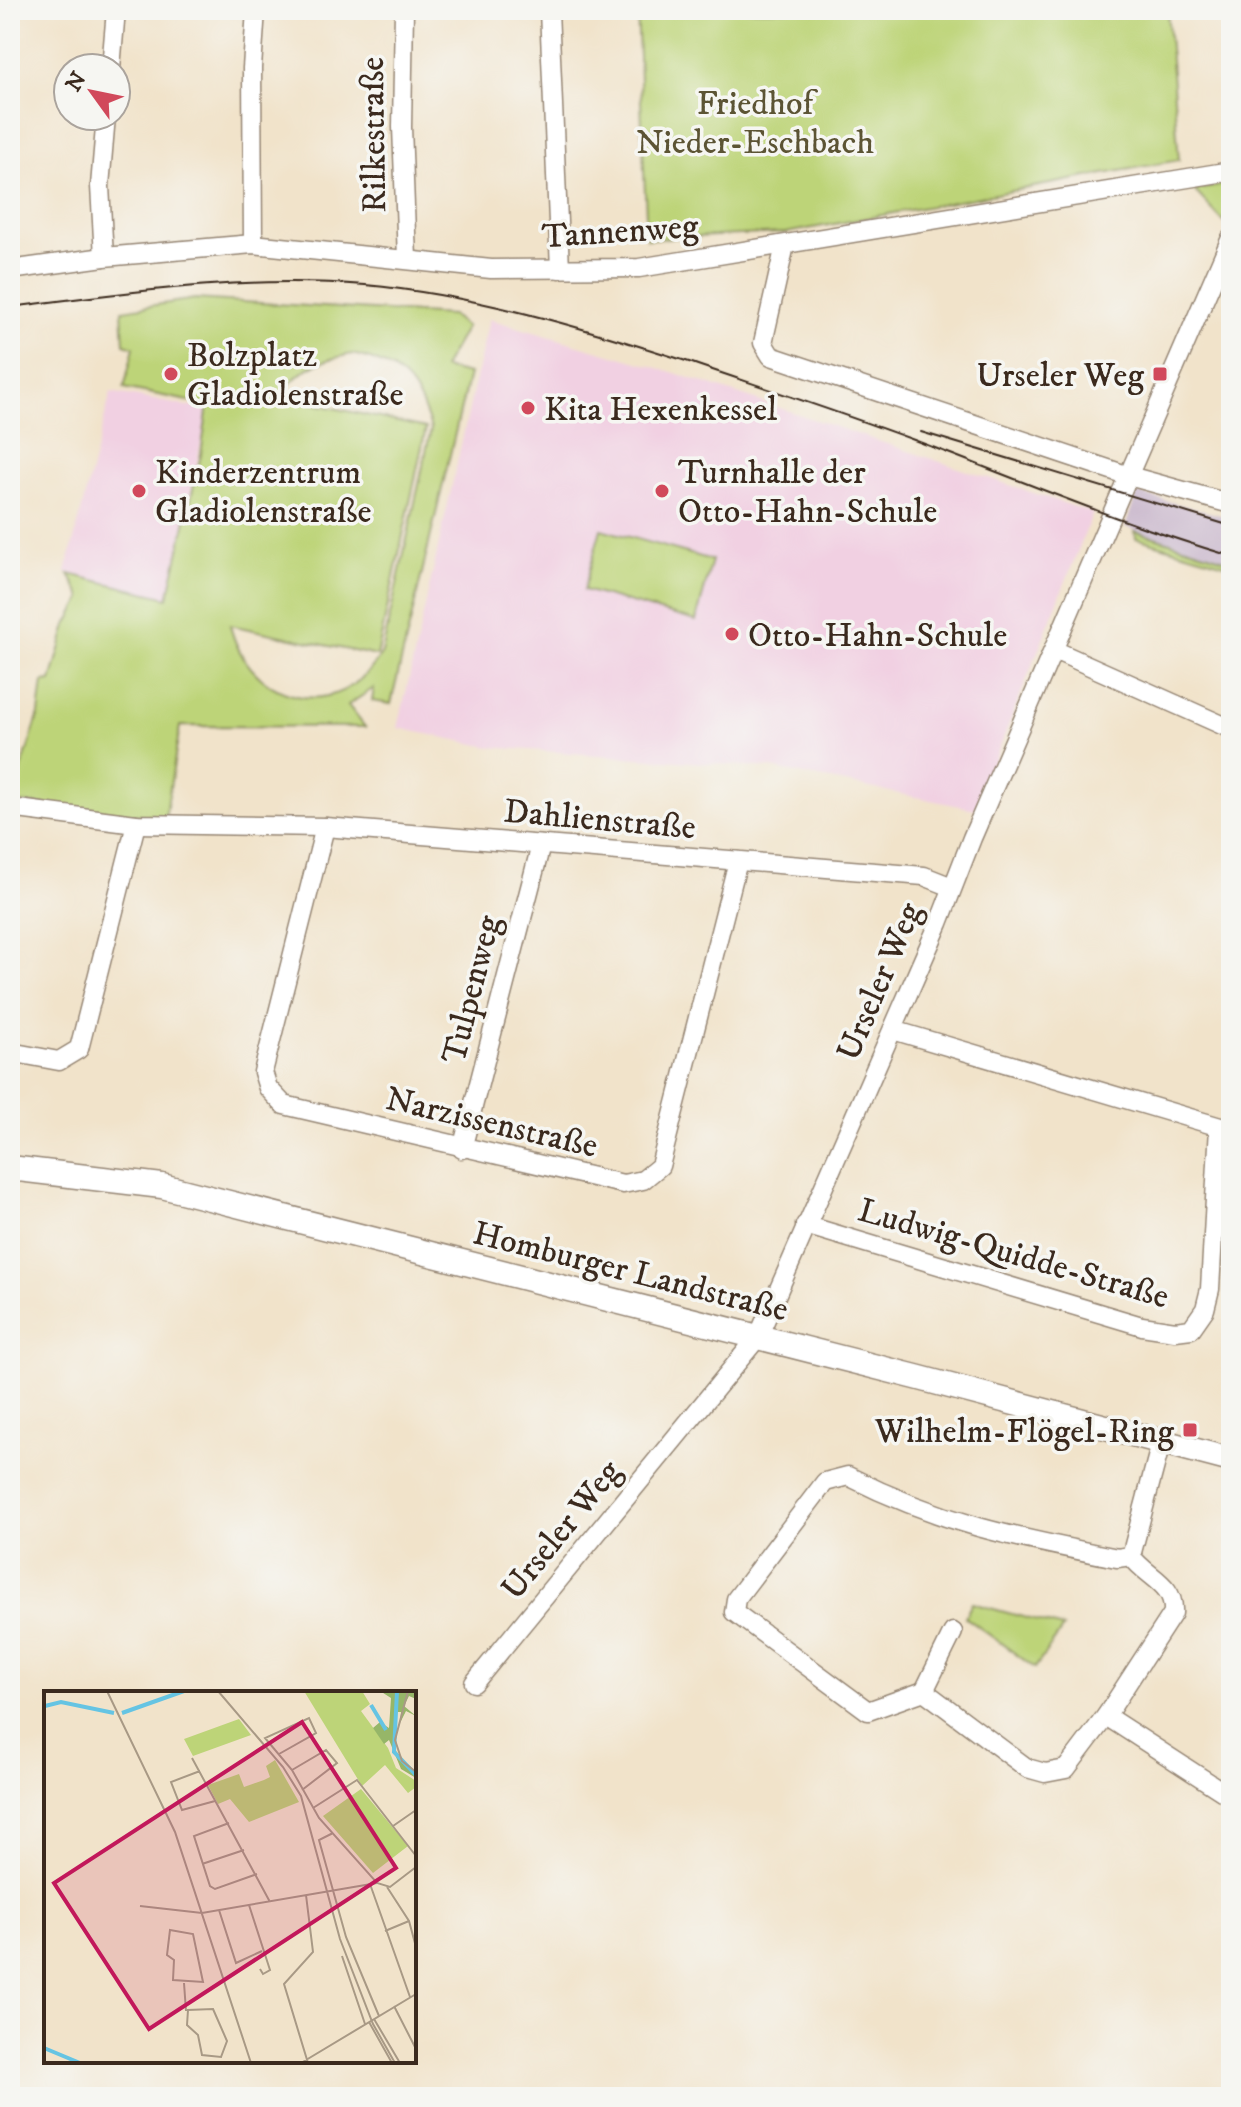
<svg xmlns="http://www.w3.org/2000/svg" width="1241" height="2107" font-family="'IM FELL DW Pica',serif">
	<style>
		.built { fill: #f1d0e2 }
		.industrial { fill: #cebed0 }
		.green { fill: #bdd478; stroke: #7c7f4b; stroke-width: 2; fill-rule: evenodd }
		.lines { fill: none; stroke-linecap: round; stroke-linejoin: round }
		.minor-casing { stroke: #968674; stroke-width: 21 }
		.tertiary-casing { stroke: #968674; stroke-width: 27 }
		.minor { stroke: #fff; stroke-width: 18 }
		.tertiary { stroke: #fff; stroke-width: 24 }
		.tram { stroke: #3b2a1e; stroke-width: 2 }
		.poi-dot { fill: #d1495b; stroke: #f6f6f2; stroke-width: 3 }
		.labels { text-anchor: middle; stroke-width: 7; stroke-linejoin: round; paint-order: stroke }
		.park-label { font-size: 34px; fill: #5c5434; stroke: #f6f6f2 }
		.street-label { font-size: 34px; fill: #3b2a1e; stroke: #f6f6f2 }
		.poi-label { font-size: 34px; fill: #3b2a1e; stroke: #f6f6f2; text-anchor: start }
		.inset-river { fill: none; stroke: #65c4e3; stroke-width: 4 }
		.inset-road { fill: none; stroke: #a89985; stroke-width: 2 }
		.view { fill: #c2185b; fill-opacity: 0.15; stroke: #c2185b; stroke-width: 4 }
		.inset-edge { fill: none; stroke: #3b2a1e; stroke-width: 4 }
	</style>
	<rect width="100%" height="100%" fill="#f6f6f2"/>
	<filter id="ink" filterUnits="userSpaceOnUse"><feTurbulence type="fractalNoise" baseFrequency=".0125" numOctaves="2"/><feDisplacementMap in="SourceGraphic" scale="16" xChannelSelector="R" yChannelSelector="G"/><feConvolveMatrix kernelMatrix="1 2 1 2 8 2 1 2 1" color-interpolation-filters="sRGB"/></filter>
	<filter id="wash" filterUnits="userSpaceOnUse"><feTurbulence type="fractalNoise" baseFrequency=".006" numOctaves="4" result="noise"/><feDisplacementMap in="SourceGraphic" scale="32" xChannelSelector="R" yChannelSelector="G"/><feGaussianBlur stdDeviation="1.8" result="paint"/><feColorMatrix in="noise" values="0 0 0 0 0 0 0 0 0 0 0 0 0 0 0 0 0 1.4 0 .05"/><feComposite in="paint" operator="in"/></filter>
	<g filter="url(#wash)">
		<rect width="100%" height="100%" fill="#f1e3ca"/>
		<g class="built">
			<path d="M 489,319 L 675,373 L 1093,513 L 975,809 L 771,768 L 490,747 L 398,728 Z"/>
			<path d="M 111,392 L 208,410 L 168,599 L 66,572 Z"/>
		</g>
		<path class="industrial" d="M 1137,493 L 1231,518 L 1231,561 L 1125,527 Z"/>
		<g class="green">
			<path d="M 637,10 L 1167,10 L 1179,160 L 786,233 L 647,239 Z"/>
			<path d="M 1231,184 L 1231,204 L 1224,222 L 1194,190 Z"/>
			<path d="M 195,299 L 451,315 L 466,327 L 443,368 L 469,374 L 391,704 L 372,701 L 374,688 L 348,705 L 365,727 L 180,726 L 165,818 L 11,802 L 39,714 L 43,682 L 51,681 L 67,625 L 82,598 L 69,574 L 168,598 L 201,454 L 208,405 L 124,388 L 134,347 L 124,344 L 122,310 ZM 352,354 C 400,365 417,382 431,429 L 382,653 C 339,726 249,704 230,625 L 377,656 L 426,428 L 279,396 C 302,367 317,361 352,354 Z"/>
			<path d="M 601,529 L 712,560 L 696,621 L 584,590 Z"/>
			<path d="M 1135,531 L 1231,561 L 1231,566 L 1136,538 Z"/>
			<path d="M 972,1603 L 1063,1628 L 1035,1668 L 965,1617 Z"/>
		</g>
	</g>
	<g filter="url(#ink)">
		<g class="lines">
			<g class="minor-casing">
				<g id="minor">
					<path d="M 404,10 L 402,127 L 407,259"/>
					<path d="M 549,10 L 560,269"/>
					<path d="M 111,68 L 116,10"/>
					<path d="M 253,244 L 252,68 L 256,10"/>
					<path d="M 785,245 L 763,343 L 771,356 L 1129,476 L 1231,504"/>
					<path d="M 104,257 L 100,186 L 106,116"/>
					<path d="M 10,270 L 104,257 L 253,244 L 491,269 L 639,268 L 1231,171"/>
					<path d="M 1054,650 L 1231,729"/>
					<path d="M 10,808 L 136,824 L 325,827 L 924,876 L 952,887"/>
					<path d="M 325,827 L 263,1072 L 268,1088 L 284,1105 L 623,1184 L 643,1180 L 660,1166 L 738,861"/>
					<path d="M 893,1030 L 1227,1129"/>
					<path d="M 10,1052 L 59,1061 L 79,1049 L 136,824"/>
					<path d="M 462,1149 L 541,845"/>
					<path d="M 805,1225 L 1142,1326 L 1175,1331 L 1191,1329 L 1205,1309 L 1210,1289 L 1219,1127"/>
					<path d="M 848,1476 C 940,1523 1016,1538 1117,1558 L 1131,1556 C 1147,1578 1175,1583 1173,1613 L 1106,1716 L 1066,1769 L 1045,1773 L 1027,1768 L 924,1691 L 868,1711 L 734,1612 L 736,1599 L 825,1482 Z"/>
					<path d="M 1131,1556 L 1161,1443"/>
					<path d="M 474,1683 L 758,1337 L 939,923 L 972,838 L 1231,238"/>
					<path d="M 924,1691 L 953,1632"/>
					<path d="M 1106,1716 L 1231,1797"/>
				</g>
			</g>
			<g class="tertiary-casing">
				<path id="tertiary" d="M 10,1168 L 162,1186 L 916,1377 L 1231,1460"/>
			</g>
			<use href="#minor" class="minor"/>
			<use href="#tertiary" class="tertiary"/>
			<g class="tram">
				<path d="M 10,307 C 128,292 246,275 365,285 C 475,295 581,327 686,361 C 762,387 839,412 914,440 C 1020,480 1123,524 1231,556"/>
				<path d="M 921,432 L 1231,526"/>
			</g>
		</g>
	</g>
	<g class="poi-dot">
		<circle cx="171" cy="374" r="8"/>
		<rect x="1152" y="366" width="16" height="16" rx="4"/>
		<circle cx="528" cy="408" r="8"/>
		<circle cx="139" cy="491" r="8"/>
		<circle cx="662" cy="491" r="8"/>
		<circle cx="732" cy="634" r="8"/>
		<rect x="1182" y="1422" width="16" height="16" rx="4"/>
	</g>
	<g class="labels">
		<g class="park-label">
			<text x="755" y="114">Friedhof<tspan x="755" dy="39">Nieder-Eschbach</tspan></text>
		</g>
		<g class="street-label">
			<text transform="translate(372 135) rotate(-91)" y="12">Rilkestraße</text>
			<text transform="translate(620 230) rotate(-4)" y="12">Tannenweg</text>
			<text transform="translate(600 818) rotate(5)" y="12">Dahlienstraße</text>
			<text transform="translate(878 981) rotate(-67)" y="12">Urseler Weg</text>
			<text transform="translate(470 989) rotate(-76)" y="12">Tulpenweg</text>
			<text transform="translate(492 1121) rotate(13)" y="12">Narzissenstraße</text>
			<text transform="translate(1014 1252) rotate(16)" y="12">Ludwig-Quidde-Straße</text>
			<text transform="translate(631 1270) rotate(14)" y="12">Homburger Landstraße</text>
			<text transform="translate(560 1529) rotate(-51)" y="12">Urseler Weg</text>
		</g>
		<g class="poi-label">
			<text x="187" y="366">Bolzplatz<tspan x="187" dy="39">Gladiolenstraße</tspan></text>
			<text x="1144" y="386" text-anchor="end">Urseler Weg</text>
			<text x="544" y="420">Kita Hexenkessel</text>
			<text x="155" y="483">Kinderzentrum<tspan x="155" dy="39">Gladiolenstraße</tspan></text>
			<text x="678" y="483">Turnhalle der<tspan x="678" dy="39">Otto-Hahn-Schule</tspan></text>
			<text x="748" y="646">Otto-Hahn-Schule</text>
			<text x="1174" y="1442" text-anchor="end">Wilhelm-Flögel-Ring</text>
		</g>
	</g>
	<g transform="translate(44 1691)">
		<rect width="372" height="372" fill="#f1e3ca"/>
		<path d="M 260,0 L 318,0 L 326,13 L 317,20 L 344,57 L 352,77 L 372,90 L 372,96 L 364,102 L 341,74 L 318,95 ZM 195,28 L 207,44 L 149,65 L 140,48 ZM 231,69 L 255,111 L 205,131 L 186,108 L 174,113 L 164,94 L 195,83 L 200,96 L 220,89 L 226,86 L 222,75 ZM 317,98 L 364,155 L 329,182 L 279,125 Z" fill="#bdd478"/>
		<path d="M 336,0 L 372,0 L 372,8 L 365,5 L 360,15 L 372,25 L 362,20 L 356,32 L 357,21 L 353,21 L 349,46 L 352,60 L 372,87 L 357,78 L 345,49 L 340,53 L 329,37 L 336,31 L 345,37 L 347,7 Z" fill="#96b668"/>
		<path class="inset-river" d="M 353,0 L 350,61 L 372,84M 327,14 L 342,39M 1,15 L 17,11 L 70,22M 78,22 L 140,0M 0,357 L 36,372"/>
		<path class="inset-road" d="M 63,0 L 131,141 L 207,372M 174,0 L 239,76 L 257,105 L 296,248 L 329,333 L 351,372M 364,0 L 351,49 L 358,70 L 372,81M 235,63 L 272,42 L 265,27 L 221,47 L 248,79 L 275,127 L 333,192 L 346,196 L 372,176M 148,67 L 226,211M 248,79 L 282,59 L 293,72 L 258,99M 156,80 L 127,91 L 138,119 L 171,110M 269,117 L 313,89 L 372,165M 185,132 L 150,145 L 166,195 L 171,198 L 213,183M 349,135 L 372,119M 289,142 L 275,149 L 302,246 L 335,325M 158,173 L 200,159M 326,193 L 366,306M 343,196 L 365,230 L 372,256M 262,204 L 269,261 L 240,293 L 264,372M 205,214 L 226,279 L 219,283 L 216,278M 96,215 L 158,222 L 333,192M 175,219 L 192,272 L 218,260M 126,239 L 149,243 L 159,291 L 129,289 L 130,269 L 123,264 ZM 341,240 L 365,230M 298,265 L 321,333M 140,292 L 142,320M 350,315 L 372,358M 169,318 L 183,350 L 177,366 L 158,364 L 154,344 L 143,334 L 144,319 ZM 330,328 L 356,372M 325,331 L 348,372M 257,372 L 372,303"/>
		<path class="view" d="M 258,31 L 352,177 L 105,338 L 10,192 Z"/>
		<rect width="372" height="372" class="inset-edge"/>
	</g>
	<rect width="1241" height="2107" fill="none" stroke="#f6f6f2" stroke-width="40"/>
	<g transform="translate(92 92) rotate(303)"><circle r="38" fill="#f6f6f2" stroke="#aba49d" stroke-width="2"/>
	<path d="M0-6L14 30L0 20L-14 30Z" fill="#d1495b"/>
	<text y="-12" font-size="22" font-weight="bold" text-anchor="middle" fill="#3b2a1e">N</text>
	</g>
</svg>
